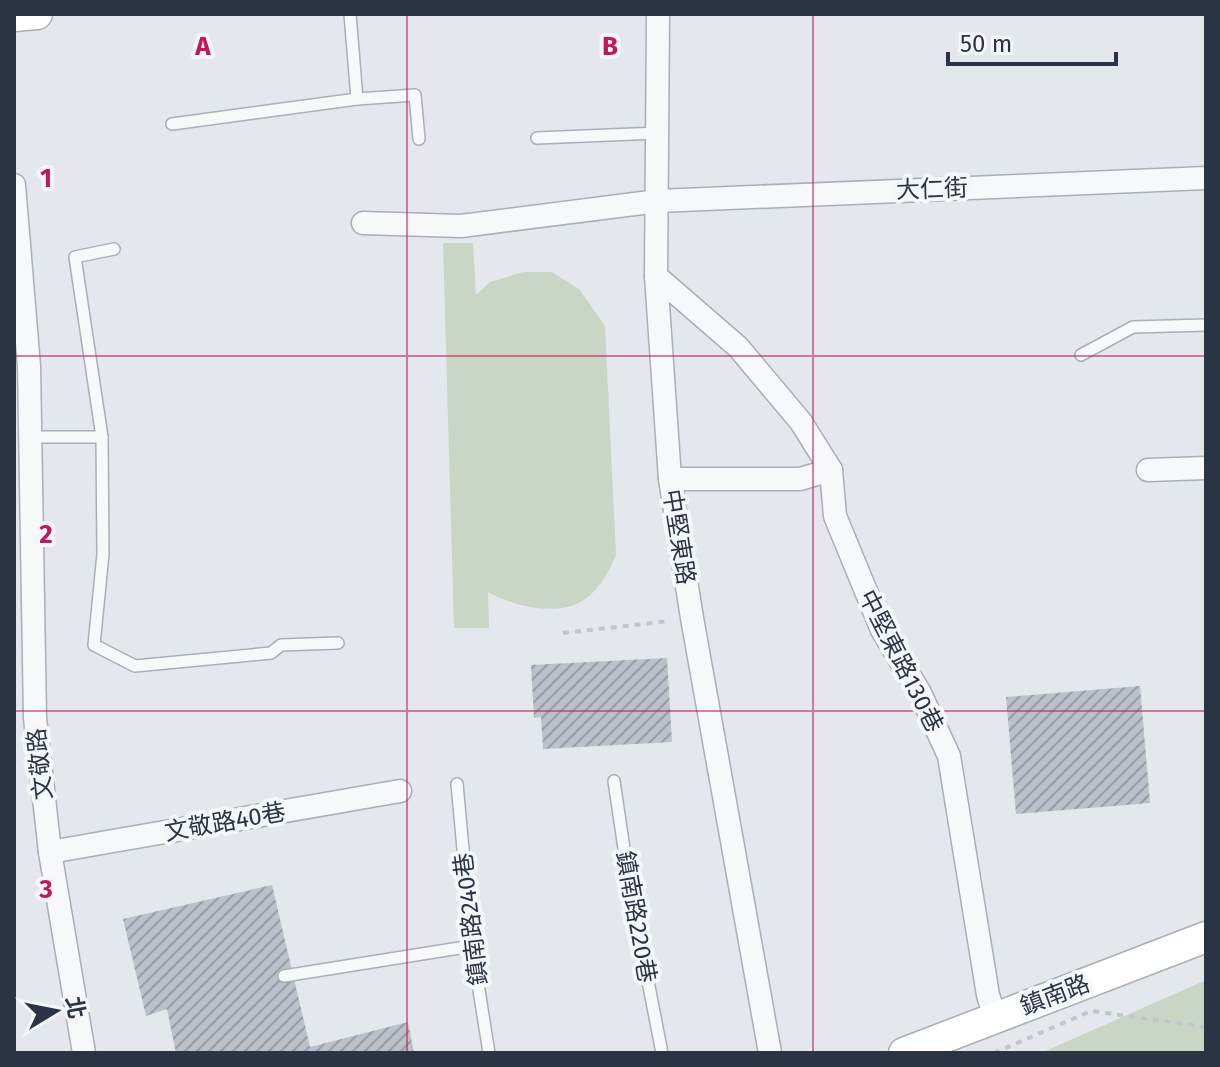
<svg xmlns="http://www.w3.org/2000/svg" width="1220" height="1067" font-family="'Fira Sans','Noto Sans TC',sans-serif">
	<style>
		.green { fill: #c9d6c5 }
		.building { fill: url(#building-hatch) }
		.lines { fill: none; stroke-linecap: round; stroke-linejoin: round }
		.lane-casing { stroke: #a9aeb7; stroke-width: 14 }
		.street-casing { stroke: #a9aeb7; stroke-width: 25 }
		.secondary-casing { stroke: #a9aeb7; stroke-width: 33 }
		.path { stroke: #c2c5cb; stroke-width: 4; stroke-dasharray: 6 6; stroke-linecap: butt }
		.lane { stroke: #f7f8fa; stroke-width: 11 }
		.street { stroke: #f7f8fa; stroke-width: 22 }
		.secondary { stroke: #fff; stroke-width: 30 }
		.grid { fill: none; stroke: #c2185b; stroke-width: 2; stroke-opacity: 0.55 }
		.labels { text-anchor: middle; stroke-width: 8; stroke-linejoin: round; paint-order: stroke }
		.street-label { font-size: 24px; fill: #2b3445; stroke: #f4f6f9 }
		.grid-label { font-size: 26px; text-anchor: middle; font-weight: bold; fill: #c2185b; stroke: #f4f6f9; stroke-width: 8; stroke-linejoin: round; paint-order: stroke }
	</style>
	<defs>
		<pattern id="building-hatch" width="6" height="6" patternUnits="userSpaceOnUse" patternTransform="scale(2)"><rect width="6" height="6" fill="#bbc0ca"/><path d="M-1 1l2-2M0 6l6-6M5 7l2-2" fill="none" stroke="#989da6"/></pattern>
	</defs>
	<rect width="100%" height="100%" fill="#e4e7ec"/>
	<g class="green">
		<path d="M 443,243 L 473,243 L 476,295 L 490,282 L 523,272 L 552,272 L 579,289 L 605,326 L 616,555 C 609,571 602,585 589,596 C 563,619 514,607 488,592 L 489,628 L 454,628 Z"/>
		<path d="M 1206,980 L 1206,1053 L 1041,1053 Z"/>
	</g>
	<g class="building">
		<path d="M 667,658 L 672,742 L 543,749 L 541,717 L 534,718 L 531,665 Z"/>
		<path d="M 1140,686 L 1150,803 L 1016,814 L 1006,697 Z"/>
		<path d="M 272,885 L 310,1047 L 408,1022 L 414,1053 L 176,1053 L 167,1009 L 146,1016 L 123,919 Z"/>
	</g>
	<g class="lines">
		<g class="lane-casing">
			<g id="lane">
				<path d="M 350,14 L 357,99"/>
				<path d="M 172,124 L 357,99 L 415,95 L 419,139"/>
				<path d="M 537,138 L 658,133"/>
				<path d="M 114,249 L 75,257 L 102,437 L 103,554 L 94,645 L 135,666 L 271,653 L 281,645 L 338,643"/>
				<path d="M 1081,355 L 1133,327 L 1206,325"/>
				<path d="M 30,437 L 102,437"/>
				<path d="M 614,781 L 630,889 L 662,1053"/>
				<path d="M 457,784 L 472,946 L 489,1053"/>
				<path d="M 284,976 L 472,946"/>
			</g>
		</g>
		<g class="street-casing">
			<g id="street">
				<path d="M 658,14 L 656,276 L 670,479 L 692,618 L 770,1053"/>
				<path d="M 14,185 L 29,366 L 35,718 L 50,852 L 84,1053"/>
				<path d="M 363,223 L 461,226 L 658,201 L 1206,178"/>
				<path d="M 656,276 L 738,347 L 801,422 L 831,470 L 835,516 L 882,630 L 920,693 L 949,756 L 988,995 L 995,1018"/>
				<path d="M 1148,470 L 1206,468"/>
				<path d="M 670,479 L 800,479 L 831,470"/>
				<path d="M 50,852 L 400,791"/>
			</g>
		</g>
		<g class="secondary-casing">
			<g id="secondary">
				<path d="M 14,16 L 37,14"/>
				<path d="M 904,1053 L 1206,937"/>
			</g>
		</g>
		<g class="path">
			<path d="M 563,633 L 670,621"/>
			<path d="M 994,1053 L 1091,1011 L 1206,1027"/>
		</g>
		<use href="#lane" class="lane"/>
		<use href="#street" class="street"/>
		<use href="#secondary" class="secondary"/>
	</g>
	<path class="grid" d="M 407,14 L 407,1053M 813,14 L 813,1053M 14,356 L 1206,356M 14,711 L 1206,711"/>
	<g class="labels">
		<g class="street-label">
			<text transform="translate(932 189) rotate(-2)" y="8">大仁街</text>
			<text transform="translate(679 537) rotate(81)" y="8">中堅東路</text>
			<text transform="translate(901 661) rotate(63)" y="8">中堅東路130巷</text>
			<text transform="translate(40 764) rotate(-96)" y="8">文敬路</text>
			<text transform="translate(225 822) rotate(-10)" y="8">文敬路40巷</text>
			<text transform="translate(636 917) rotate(80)" y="8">鎮南路220巷</text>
			<text transform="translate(471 919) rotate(-97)" y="8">鎮南路240巷</text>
			<text transform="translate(1055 995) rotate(-21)" y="8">鎮南路</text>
		</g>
	</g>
	<g class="grid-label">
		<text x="203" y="55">A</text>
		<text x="610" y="55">B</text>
		<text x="46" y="187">1</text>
		<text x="46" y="543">2</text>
		<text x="46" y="898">3</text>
	</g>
	<rect width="1220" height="1067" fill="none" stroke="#2b3445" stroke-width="32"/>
	<g transform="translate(56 1011) rotate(80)" stroke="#f4f6f9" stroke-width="6" paint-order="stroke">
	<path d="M0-6L14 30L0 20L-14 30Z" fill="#2b3445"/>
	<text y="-12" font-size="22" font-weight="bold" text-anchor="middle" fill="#2b3445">北</text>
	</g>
	<path d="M948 52v12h168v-12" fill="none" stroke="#2b3445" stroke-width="4"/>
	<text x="960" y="52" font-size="24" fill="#2b3445" stroke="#f4f6f9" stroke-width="6" paint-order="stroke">50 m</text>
</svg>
